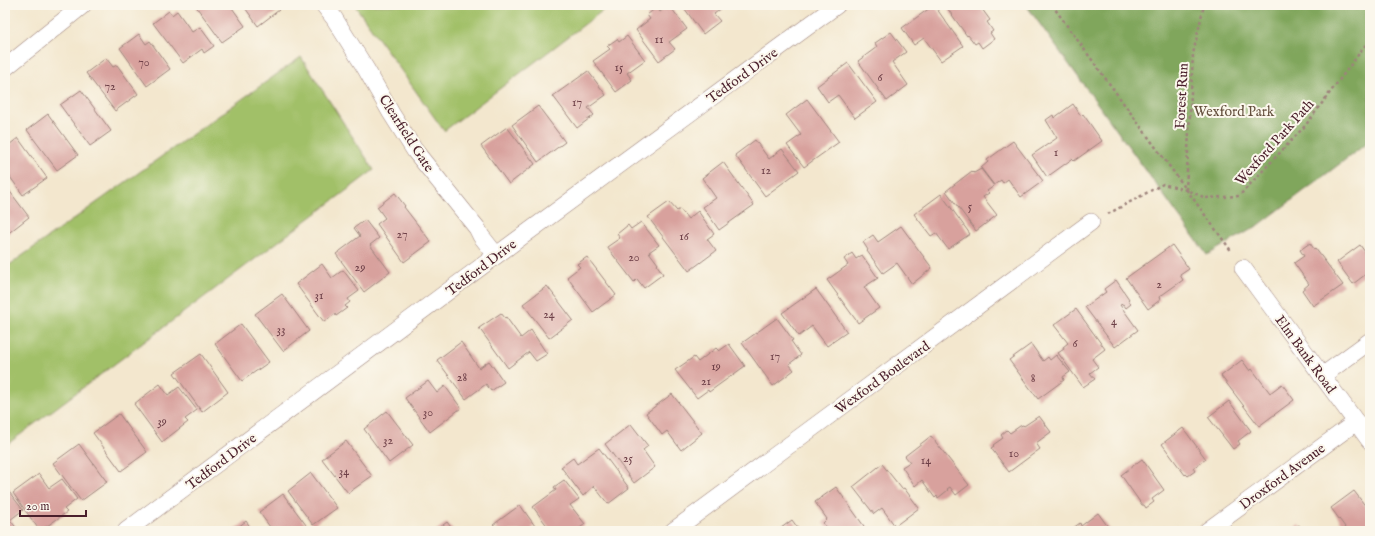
<svg xmlns="http://www.w3.org/2000/svg" width="1375" height="536" font-family="'IM FELL English',serif">
	<style>
		.green { fill: #a1c068; stroke: #76704a }
		.forest { fill: #80a65c; stroke: #656244 }
		.building { fill: #d8a19d }
		.lines { fill: none; stroke-linecap: round; stroke-linejoin: round }
		.minor-casing { stroke: #9e837c; stroke-width: 18 }
		.path { stroke: #9e837c; stroke-width: 2.5; stroke-dasharray: 3 3; stroke-linecap: butt }
		.minor { stroke: #fff; stroke-width: 17 }
		.labels { text-anchor: middle; stroke-width: 4; stroke-linejoin: round; paint-order: stroke }
		.number-label { font-size: 12px; fill: #6e4048 }
		.street-label { font-size: 14px; fill: #4a1f2b; stroke: #fbf7ec }
		.park-label { font-size: 14px; fill: #644f3d; stroke: #fbf7ec }
	</style>
	<rect width="100%" height="100%" fill="#fbf7ec"/>
	<filter id="ink" filterUnits="userSpaceOnUse"><feTurbulence type="fractalNoise" baseFrequency=".025" numOctaves="2"/><feDisplacementMap in="SourceGraphic" scale="8" xChannelSelector="R" yChannelSelector="G"/><feConvolveMatrix kernelMatrix="1 2 1 2 8 2 1 2 1" color-interpolation-filters="sRGB"/></filter>
	<filter id="wash" filterUnits="userSpaceOnUse"><feTurbulence type="fractalNoise" baseFrequency=".012" numOctaves="4" result="noise"/><feDisplacementMap in="SourceGraphic" scale="16" xChannelSelector="R" yChannelSelector="G"/><feGaussianBlur stdDeviation="0.9" result="paint"/><feColorMatrix in="noise" values="0 0 0 0 0 0 0 0 0 0 0 0 0 0 0 0 0 1.4 0 .05"/><feComposite in="paint" operator="in"/></filter>
	<g filter="url(#wash)">
		<rect width="100%" height="100%" fill="#f3e7ce"/>
		<g class="green">
			<path d="M 359,5 L 610,5 L 444,131 L 356,7 Z"/>
			<path d="M 301,57 L 374,170 L 5,446 L 5,268 Z"/>
		</g>
		<path class="forest" d="M 1026,5 L 1370,5 L 1370,141 L 1259,225 L 1207,255 Z"/>
		<g id="blocks">
			<g class="building">
				<path d="M 195,5 L 230,5 L 245,26 L 222,42 Z"/>
				<path d="M 243,5 L 275,5 L 279,10 L 258,26 Z"/>
				<path d="M 669,5 L 687,29 L 669,42 L 675,49 L 659,61 L 636,30 L 650,19 L 647,15 L 657,7 L 660,12 Z"/>
				<path d="M 682,5 L 726,5 L 714,14 L 720,21 L 703,34 Z"/>
				<path d="M 934,5 L 963,46 L 941,61 L 924,38 L 914,45 L 902,28 Z"/>
				<path d="M 945,5 L 979,5 L 990,20 L 987,22 L 993,31 L 990,33 L 994,39 L 982,48 L 978,42 L 975,44 L 968,35 L 967,36 Z"/>
				<path d="M 169,11 L 172,15 L 177,11 L 192,32 L 200,27 L 214,46 L 204,53 L 202,49 L 183,63 L 153,23 Z"/>
				<path d="M 891,32 L 906,52 L 892,62 L 908,85 L 887,101 L 858,61 L 877,47 L 875,43 Z"/>
				<path d="M 139,34 L 146,44 L 150,41 L 170,69 L 147,86 L 120,48 Z"/>
				<path d="M 627,36 L 645,60 L 627,73 L 632,80 L 616,92 L 593,61 L 610,49 L 607,46 L 617,39 L 619,42 Z"/>
				<path d="M 106,58 L 113,67 L 117,65 L 138,94 L 115,111 L 86,73 Z"/>
				<path d="M 848,63 L 877,102 L 855,118 L 838,95 L 828,102 L 817,86 Z"/>
				<path d="M 588,71 L 606,95 L 588,108 L 594,115 L 577,128 L 553,96 Z"/>
				<path d="M 81,90 L 111,131 L 90,146 L 60,105 Z"/>
				<path d="M 807,99 L 839,142 L 804,167 L 787,145 L 801,135 L 786,115 Z"/>
				<path d="M 1073,104 L 1081,116 L 1083,114 L 1102,141 L 1074,161 L 1072,159 L 1047,177 L 1032,155 L 1057,138 L 1046,120 L 1053,115 L 1054,118 Z"/>
				<path d="M 538,106 L 565,142 L 538,162 L 512,125 Z"/>
				<path d="M 48,114 L 78,155 L 57,170 L 27,130 Z"/>
				<path d="M 507,127 L 535,164 L 509,184 L 481,146 Z"/>
				<path d="M 18,138 L 47,178 L 23,195 L 5,170 L 5,148 Z"/>
				<path d="M 755,140 L 769,159 L 782,149 L 799,171 L 765,196 L 735,155 Z"/>
				<path d="M 1013,141 L 1043,181 L 1021,197 L 1008,179 L 1003,183 L 1001,180 L 994,185 L 981,168 L 988,162 L 987,160 Z"/>
				<path d="M 723,162 L 754,205 L 719,230 L 703,207 L 716,198 L 702,178 Z"/>
				<path d="M 981,169 L 994,186 L 987,191 L 989,193 L 983,197 L 997,215 L 976,231 L 946,191 L 972,171 L 974,173 Z"/>
				<path d="M 5,185 L 29,217 L 6,235 L 5,234 Z"/>
				<path d="M 395,193 L 405,206 L 404,207 L 431,242 L 404,262 L 377,224 L 385,218 L 377,207 Z"/>
				<path d="M 941,194 L 970,234 L 948,249 L 936,233 L 931,236 L 914,214 Z"/>
				<path d="M 669,202 L 677,211 L 680,209 L 688,219 L 698,211 L 714,234 L 707,239 L 716,251 L 689,271 L 648,217 Z"/>
				<path d="M 365,220 L 379,238 L 370,245 L 390,272 L 364,292 L 336,254 L 360,236 L 354,228 Z"/>
				<path d="M 641,222 L 659,245 L 649,252 L 658,264 L 657,265 L 663,274 L 644,288 L 637,279 L 634,282 L 607,247 L 620,238 L 617,234 L 628,225 L 631,229 Z"/>
				<path d="M 901,226 L 932,268 L 912,284 L 897,263 L 883,273 L 867,251 L 868,250 L 863,242 L 873,235 L 878,242 Z"/>
				<path d="M 1310,243 L 1314,249 L 1315,248 L 1343,285 L 1313,306 L 1302,290 L 1309,284 L 1294,263 L 1304,256 L 1300,250 Z"/>
				<path d="M 1172,245 L 1189,269 L 1180,275 L 1183,280 L 1159,297 L 1160,300 L 1148,309 L 1126,278 Z"/>
				<path d="M 1360,245 L 1370,259 L 1370,271 L 1353,284 L 1337,262 Z"/>
				<path d="M 852,253 L 856,259 L 862,255 L 878,278 L 864,287 L 879,308 L 858,323 L 827,280 L 848,265 L 844,259 Z"/>
				<path d="M 587,257 L 616,295 L 593,312 L 567,277 L 580,267 L 577,264 Z"/>
				<path d="M 322,264 L 332,278 L 343,270 L 359,291 L 348,299 L 350,302 L 345,306 L 347,308 L 336,316 L 335,314 L 324,322 L 296,284 Z"/>
				<path d="M 1116,280 L 1129,299 L 1128,300 L 1131,304 L 1126,308 L 1123,304 L 1120,305 L 1138,330 L 1115,347 L 1085,307 L 1106,292 L 1104,289 Z"/>
				<path d="M 547,286 L 573,320 L 549,338 L 523,304 Z"/>
				<path d="M 816,289 L 847,332 L 827,346 L 812,326 L 799,336 L 782,313 Z"/>
				<path d="M 282,294 L 309,331 L 283,351 L 255,314 Z"/>
				<path d="M 1076,309 L 1105,349 L 1092,359 L 1098,367 L 1090,373 L 1095,379 L 1083,387 L 1058,353 L 1064,349 L 1063,347 L 1068,343 L 1054,325 Z"/>
				<path d="M 501,313 L 505,318 L 506,317 L 521,338 L 531,330 L 547,354 L 536,361 L 529,352 L 508,368 L 479,328 Z"/>
				<path d="M 777,318 L 793,340 L 791,341 L 801,355 L 789,364 L 794,370 L 773,386 L 742,343 Z"/>
				<path d="M 241,324 L 269,362 L 242,381 L 215,344 Z"/>
				<path d="M 461,342 L 479,368 L 489,361 L 504,382 L 491,391 L 486,384 L 466,399 L 437,360 Z"/>
				<path d="M 729,344 L 745,366 L 709,392 L 708,390 L 697,398 L 675,370 L 694,357 L 698,362 L 716,348 L 719,351 Z"/>
				<path d="M 1031,344 L 1043,361 L 1048,357 L 1050,360 L 1056,355 L 1070,372 L 1063,377 L 1064,380 L 1038,399 L 1009,360 Z"/>
				<path d="M 201,354 L 228,392 L 202,412 L 174,373 Z"/>
				<path d="M 1242,360 L 1250,371 L 1252,369 L 1270,393 L 1282,384 L 1294,400 L 1259,426 L 1221,376 Z"/>
				<path d="M 428,381 L 437,393 L 445,386 L 461,408 L 430,432 L 405,398 Z"/>
				<path d="M 160,384 L 168,395 L 179,387 L 197,410 L 185,419 L 188,422 L 162,442 L 134,404 Z"/>
				<path d="M 672,394 L 702,433 L 681,450 L 667,431 L 662,435 L 646,413 Z"/>
				<path d="M 1229,401 L 1251,431 L 1238,441 L 1240,444 L 1233,449 L 1208,417 Z"/>
				<path d="M 387,411 L 413,445 L 389,463 L 364,429 Z"/>
				<path d="M 119,414 L 147,452 L 121,471 L 93,433 Z"/>
				<path d="M 1039,416 L 1051,432 L 1036,443 L 1040,449 L 1009,472 L 991,448 L 994,446 L 993,445 L 1003,438 L 1001,435 L 1007,430 L 1010,433 L 1020,426 L 1023,425 L 1024,426 Z"/>
				<path d="M 631,424 L 648,446 L 643,450 L 655,467 L 634,483 L 605,444 Z"/>
				<path d="M 1183,428 L 1206,459 L 1193,468 L 1195,471 L 1188,476 L 1186,474 L 1185,475 L 1162,444 Z"/>
				<path d="M 931,436 L 969,485 L 956,495 L 950,487 L 947,489 L 948,490 L 938,498 L 937,496 L 935,498 L 922,480 L 915,486 L 902,467 L 910,462 L 905,456 Z"/>
				<path d="M 346,441 L 372,476 L 348,493 L 322,459 Z"/>
				<path d="M 79,444 L 107,482 L 81,501 L 53,463 Z"/>
				<path d="M 599,448 L 629,488 L 608,504 L 594,486 L 583,496 L 561,467 L 573,458 L 577,464 Z"/>
				<path d="M 1142,459 L 1164,490 L 1152,499 L 1154,502 L 1146,508 L 1144,505 L 1142,505 L 1121,475 Z"/>
				<path d="M 882,464 L 902,489 L 904,488 L 919,508 L 895,526 L 882,508 L 874,514 L 853,487 Z"/>
				<path d="M 311,473 L 337,508 L 313,525 L 288,491 Z"/>
				<path d="M 39,474 L 49,488 L 62,479 L 77,499 L 64,509 L 67,512 L 40,531 L 13,493 Z"/>
				<path d="M 564,480 L 579,499 L 570,505 L 585,524 L 576,531 L 551,531 L 533,507 L 556,490 L 554,487 Z"/>
				<path d="M 836,487 L 866,529 L 862,531 L 829,531 L 823,523 L 827,519 L 815,502 Z"/>
				<path d="M 5,488 L 6,488 L 23,510 L 10,520 L 19,531 L 5,531 Z"/>
				<path d="M 1354,491 L 1370,512 L 1370,531 L 1348,531 L 1331,508 Z"/>
				<path d="M 283,494 L 309,529 L 306,531 L 273,531 L 259,512 Z"/>
				<path d="M 520,505 L 535,526 L 532,527 L 535,531 L 494,531 L 497,529 L 493,525 Z"/>
				<path d="M 1098,513 L 1111,531 L 1069,531 L 1080,523 L 1081,526 Z"/>
				<path d="M 792,520 L 800,531 L 777,531 Z"/>
				<path d="M 246,521 L 253,531 L 233,531 Z"/>
				<path d="M 447,522 L 454,531 L 435,531 Z"/>
				<path d="M 1299,525 L 1303,531 L 1291,531 Z"/>
			</g>
		</g>
	</g>
	<g filter="url(#ink)">
		<use href="#blocks" fill-opacity="0" stroke="#9e837c" stroke-width="1"/>
		<g class="lines">
			<g class="minor-casing">
				<g id="minor">
					<path d="M 324,5 L 334,18 L 366,69 L 391,113 L 415,151 L 477,228 L 481,236 L 496,255"/>
					<path d="M 5,68 L 83,5"/>
					<path d="M 1243,268 L 1370,441"/>
					<path d="M 1322,376 L 1370,341"/>
					<path d="M 126,531 L 513,243 L 837,5"/>
					<path d="M 673,531 L 1091,222"/>
					<path d="M 1207,531 L 1356,422"/>
				</g>
			</g>
			<g class="path">
				<path d="M 1052,5 L 1232,252"/>
				<path d="M 1186,190 L 1193,54 L 1204,5"/>
				<path d="M 1108,214 L 1163,184 L 1186,190 L 1206,198 L 1239,196 L 1305,126 L 1370,39"/>
			</g>
			<use href="#minor" class="minor"/>
		</g>
	</g>
	<g class="labels">
		<g class="number-label">
			<text x="659" y="43">11</text>
			<text x="144" y="66">70</text>
			<text x="619" y="71">15</text>
			<text x="880" y="81">6</text>
			<text x="110" y="90">72</text>
			<text x="577" y="106">17</text>
			<text x="1056" y="156">1</text>
			<text x="766" y="174">12</text>
			<text x="970" y="210">5</text>
			<text x="402" y="238">27</text>
			<text x="684" y="240">16</text>
			<text x="634" y="261">20</text>
			<text x="360" y="271">29</text>
			<text x="1159" y="288">2</text>
			<text x="319" y="299">31</text>
			<text x="549" y="318">24</text>
			<text x="1114" y="325">4</text>
			<text x="281" y="333">33</text>
			<text x="1075" y="347">6</text>
			<text x="775" y="360">17</text>
			<text x="716" y="370">19</text>
			<text x="462" y="381">28</text>
			<text x="1033" y="382">8</text>
			<text x="706" y="385">21</text>
			<text x="428" y="416">30</text>
			<text x="162" y="425">39</text>
			<text x="388" y="444">32</text>
			<text x="1014" y="457">10</text>
			<text x="628" y="462">25</text>
			<text x="926" y="464">14</text>
			<text x="344" y="475">34</text>
		</g>
		<g class="street-label">
			<text transform="translate(742 75) rotate(-36)" y="5">Tedford Drive</text>
			<text transform="translate(1181 96) rotate(-87)" y="5">Forest Run</text>
			<text transform="translate(407 133) rotate(57)" y="5">Clearfield Gate</text>
			<text transform="translate(1274 142) rotate(-48)" y="5">Wexford Park Path</text>
			<text transform="translate(481 267) rotate(-37)" y="5">Tedford Drive</text>
			<text transform="translate(1306 354) rotate(54)" y="5">Elm Bank Road</text>
			<text transform="translate(882 377) rotate(-36)" y="5">Wexford Boulevard</text>
			<text transform="translate(221 461) rotate(-37)" y="5">Tedford Drive</text>
			<text transform="translate(1282 476) rotate(-36)" y="5">Droxford Avenue</text>
		</g>
		<g class="park-label">
			<text x="1234" y="116">Wexford Park</text>
		</g>
	</g>
	<rect width="1375" height="536" fill="none" stroke="#fbf7ec" stroke-width="20"/>
	<path d="M20 510v6h66v-6" fill="none" stroke="#4a1f2b" stroke-width="2"/>
	<text x="26" y="510" font-size="12" fill="#4a1f2b" stroke="#fbf7ec" stroke-width="3" paint-order="stroke">20 m</text>
</svg>
